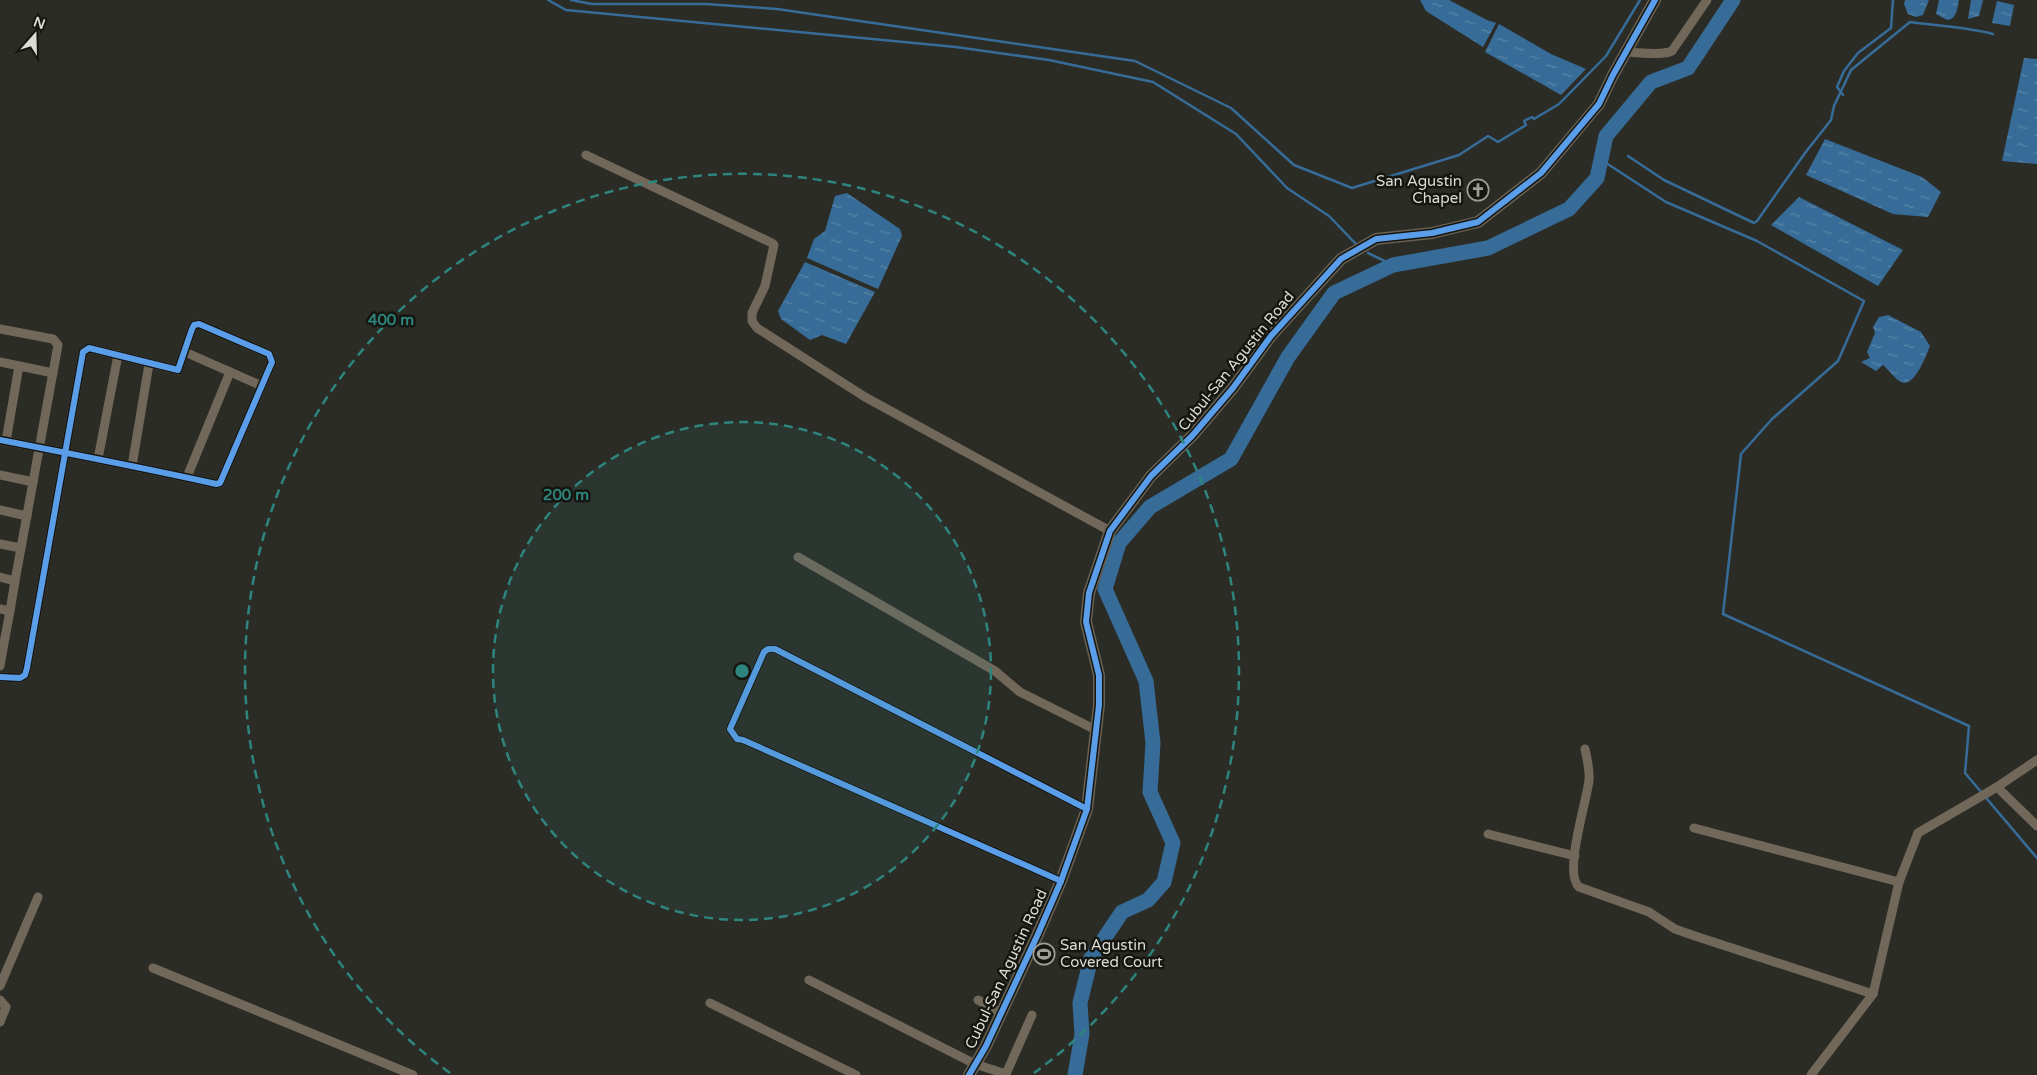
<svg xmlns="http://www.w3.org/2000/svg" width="2037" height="1075" font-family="'Varela Round',sans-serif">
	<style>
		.water { fill: url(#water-ripples) }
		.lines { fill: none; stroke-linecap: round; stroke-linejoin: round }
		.stream { stroke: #366c97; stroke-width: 2.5 }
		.river { stroke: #366c97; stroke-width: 15 }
		.street { stroke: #72685a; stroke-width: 9 }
		.secondary { stroke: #686053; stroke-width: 12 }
		.cycleway-casing { stroke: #161611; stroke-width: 9 }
		.cycleway { stroke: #5a9eea; stroke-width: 6 }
		.ring { fill: none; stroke: #2e857d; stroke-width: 2.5; stroke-dasharray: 9 6 }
		.labels { text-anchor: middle; stroke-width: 5; stroke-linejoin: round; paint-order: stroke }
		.poi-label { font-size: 15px; fill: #dcdbd5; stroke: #161611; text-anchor: end }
		.street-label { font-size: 15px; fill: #dcdbd5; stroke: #161611 }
		.centre { fill: #2e857d; stroke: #161611; stroke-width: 2.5 }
		.ring-label { font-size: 15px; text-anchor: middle; font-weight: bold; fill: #2e857d; stroke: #161611; stroke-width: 5; stroke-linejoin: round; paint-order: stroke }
	</style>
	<defs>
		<pattern id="water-ripples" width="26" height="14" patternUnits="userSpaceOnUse" patternTransform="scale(1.25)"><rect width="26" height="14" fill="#366c97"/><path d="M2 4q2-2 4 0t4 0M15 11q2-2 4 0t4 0" fill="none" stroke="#5c87a9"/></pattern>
	</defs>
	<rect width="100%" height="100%" fill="#2c2c27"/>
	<g class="water">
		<path d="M 1420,0 L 1449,0 L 1487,20 L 1496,23 L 1483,47 L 1426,11 Z"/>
		<path d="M 1905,0 L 1929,0 L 1923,15 L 1916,17 L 1908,14 L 1904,4 Z"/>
		<path d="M 1939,0 L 1959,0 C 1957,9 1957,19 1947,20 L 1936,14 Z"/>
		<path d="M 1971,0 L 1983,0 L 1979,16 L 1968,19 Z"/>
		<path d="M 1997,1 L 2014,5 L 2010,26 L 1992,23 Z"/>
		<path d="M 1499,24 L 1551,54 L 1586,69 L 1561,95 L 1485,52 Z"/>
		<path d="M 2024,58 L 2037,59 L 2037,164 L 2002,161 Z"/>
		<path d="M 1825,139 L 1922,177 L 1941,192 L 1928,217 L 1893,214 L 1806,175 Z"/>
		<path d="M 847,193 L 900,229 L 902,236 L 878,289 L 807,258 L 814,239 L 825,231 L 835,196 Z"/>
		<path d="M 1799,197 L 1903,250 L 1878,286 L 1771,225 Z"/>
		<path d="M 805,262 L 875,292 L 846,344 L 822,335 L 810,340 L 781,319 L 778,311 Z"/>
		<path d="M 1888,315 L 1921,332 L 1930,346 C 1926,355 1915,388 1901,382 C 1895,379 1888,369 1883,365 L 1876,371 L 1861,362 L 1870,358 L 1867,352 L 1875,333 L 1873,327 L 1879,317 Z"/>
	</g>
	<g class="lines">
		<g class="stream">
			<path d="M 548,0 L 566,10 L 956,47 L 1049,60 L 1153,82 L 1236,134 L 1287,188 L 1329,216 L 1356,244"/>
			<path d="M 571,0 L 592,4 L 706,4 L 777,9 L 1135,61 L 1231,108 L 1294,165 L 1352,188 L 1459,155 L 1488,136 L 1498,142 L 1526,125 L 1524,121 L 1532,117 L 1534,119 L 1559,104 L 1606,56 L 1640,0"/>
			<path d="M 1843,95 L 1837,87 L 1844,71 L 1858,53 L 1891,28 L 1893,0"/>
			<path d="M 1628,156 L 1664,180 L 1754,223 L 1757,221 L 1805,153 L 1831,120 L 1834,106 L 1851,70 L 1910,22 C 1938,26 1966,27 1993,34"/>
			<path d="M 1603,161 L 1666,202 L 1757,241 L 1864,301 L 1838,361 L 1772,419 L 1741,454 L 1723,614 L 1969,726 L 1965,773 L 2037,858"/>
			<path d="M 1368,253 L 1393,265"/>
		</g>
		<path class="river" d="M 1075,1075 L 1082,1034 L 1080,1003 L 1091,958 L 1122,912 L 1148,900 L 1164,882 L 1173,843 L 1150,792 L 1153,743 L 1146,681 L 1105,589 L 1119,543 L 1150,507 L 1231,459 L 1288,357 L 1334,293 L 1393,265 L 1488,248 L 1569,209 L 1597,178 L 1606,136 L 1651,82 L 1688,68 L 1733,0"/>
		<g class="street">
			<path d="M 1625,52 C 1637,52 1663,56 1672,51 L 1707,0"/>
			<path d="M 586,155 L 772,243 L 774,245 L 765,286 L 752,313 L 752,321 L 757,328 L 865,397 L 1110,531"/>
			<path d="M 0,329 L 53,339 L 58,345 L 21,548 L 0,544"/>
			<path d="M 185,352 L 262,386"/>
			<path d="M 0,362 L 53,373"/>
			<path d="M 0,440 C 72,454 144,468 216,484 L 220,483 L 272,362 L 269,354 L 199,324 L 194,325 L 192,329 L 178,370 L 89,348 L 83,352 L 27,668 L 25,675 L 20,678 L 0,677"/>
			<path d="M 6,441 L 19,366"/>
			<path d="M 98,459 L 118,355"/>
			<path d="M 132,466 L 149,364"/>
			<path d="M 0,475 L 33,482"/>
			<path d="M 187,477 L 230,372"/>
			<path d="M 0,510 L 27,516"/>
			<path d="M 798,557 L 995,671 L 1020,692 L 1096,730"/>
			<path d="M 0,577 L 15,581 L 21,548"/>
			<path d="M 0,609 L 10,611 L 15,581"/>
			<path d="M 0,643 L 4,643 L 10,611"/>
			<path d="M 0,666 L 4,643"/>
			<path d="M 1585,749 C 1587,759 1590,770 1589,780 C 1587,801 1563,873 1579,887 L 1649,912 L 1675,929 L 1695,936 L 1873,994"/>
			<path d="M 1997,787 L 2037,760"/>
			<path d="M 1694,828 L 1899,882"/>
			<path d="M 1488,834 L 1575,856"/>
			<path d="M 1061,881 L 743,740 L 737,739 L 730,729 L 764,652 L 768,649 L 775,649 L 1087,809"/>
			<path d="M 153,968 L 413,1075"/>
			<path d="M 809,980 L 975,1064 L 1006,1074 L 1032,1015"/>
			<path d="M 0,986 L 38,897"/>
			<path d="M 0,1000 L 6,1007 L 0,1022"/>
			<path d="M 978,1000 L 1001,1013"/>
			<path d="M 710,1003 L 856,1075"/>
			<path d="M 1811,1075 L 1873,994 L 1899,882 L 1918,833 L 1997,787 L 2037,826"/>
		</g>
		<path class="secondary" d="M 969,1075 L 986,1046 L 1038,934 L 1061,881 L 1087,809 L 1099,705 L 1099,675 L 1086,622 L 1089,593 L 1110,531 L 1151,476 L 1192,436 L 1233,388 L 1271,336 L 1341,259 L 1376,239 L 1432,233 L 1478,222 L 1541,173 L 1599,104 L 1613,75 L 1655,0"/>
		<g class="cycleway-casing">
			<g id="cycleway">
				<path d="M 0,440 C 72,454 144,468 216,484 L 220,483 L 272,362 L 269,354 L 199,324 L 194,325 L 192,329 L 178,370 L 89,348 L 83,352 L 27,668 L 25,675 L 20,678 L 0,677"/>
				<path d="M 1061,881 L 743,740 L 737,739 L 730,729 L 764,652 L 768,649 L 775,649 L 1087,809"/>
				<path d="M 969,1075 L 986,1046 L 1038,934 L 1061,881 L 1087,809 L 1099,705 L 1099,675 L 1086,622 L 1089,593 L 1110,531 L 1151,476 L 1192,436 L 1233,388 L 1271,336 L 1341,259 L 1376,239 L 1432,233 L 1478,222 L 1541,173 L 1599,104 L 1613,75 L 1655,0"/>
			</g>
		</g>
		<use href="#cycleway" class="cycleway"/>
	</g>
	<circle cx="742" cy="671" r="249" fill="#2e857d" fill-opacity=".12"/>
	<g class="ring">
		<circle cx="742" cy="671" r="249"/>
		<path d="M450 1073A497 497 0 1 1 1034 1073"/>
	</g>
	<defs>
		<g id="church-ring" transform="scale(1.125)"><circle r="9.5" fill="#161611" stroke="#9e9e98" stroke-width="1.5"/><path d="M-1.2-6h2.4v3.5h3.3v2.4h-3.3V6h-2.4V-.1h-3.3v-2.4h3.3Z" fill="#9e9e98"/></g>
		<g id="stadium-ring" transform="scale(1.125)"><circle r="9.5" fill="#161611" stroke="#9e9e98" stroke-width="1.5"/><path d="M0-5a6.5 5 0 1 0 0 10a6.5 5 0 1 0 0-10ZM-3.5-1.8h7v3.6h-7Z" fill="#9e9e98"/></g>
	</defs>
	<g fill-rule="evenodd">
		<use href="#church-ring" x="1478" y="190"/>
		<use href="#stadium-ring" x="1044" y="954"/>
	</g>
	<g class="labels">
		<g class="poi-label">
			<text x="1462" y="186">San Agustin<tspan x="1462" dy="17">Chapel</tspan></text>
			<text x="1060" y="950" text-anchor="start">San Agustin<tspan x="1060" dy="17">Covered Court</tspan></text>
		</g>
		<g class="street-label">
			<text transform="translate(1236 361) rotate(-51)" y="5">Cubul-San Agustin Road</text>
			<text transform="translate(1006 969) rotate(-65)" y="5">Cubul-San Agustin Road</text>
		</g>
	</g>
	<circle cx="742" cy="671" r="8" class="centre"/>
	<g class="ring-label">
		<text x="391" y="325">400 m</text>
		<text x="566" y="500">200 m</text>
	</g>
	<g transform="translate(35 35) rotate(20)" stroke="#161611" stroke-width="4" paint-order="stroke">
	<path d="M0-4L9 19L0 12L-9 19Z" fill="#dcdbd5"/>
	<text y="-8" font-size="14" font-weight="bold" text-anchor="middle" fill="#dcdbd5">N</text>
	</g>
</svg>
